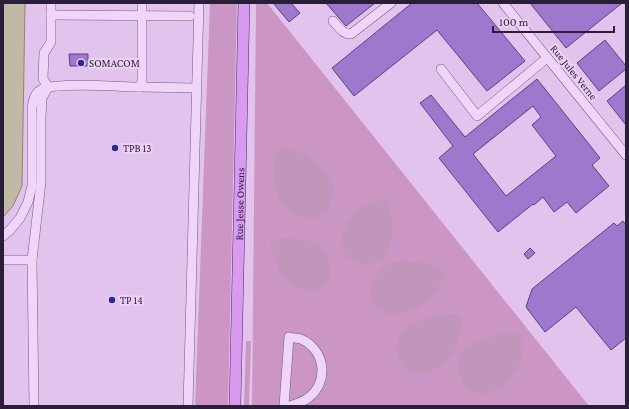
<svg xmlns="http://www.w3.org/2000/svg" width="629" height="409" font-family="'Crimson Pro',serif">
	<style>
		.green { fill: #cc96c4 }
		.cemetery { fill: #c196ba }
		.water { fill: #c1b9a5; stroke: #8f876c }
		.building { fill: #9e78cc; stroke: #5e3f87; fill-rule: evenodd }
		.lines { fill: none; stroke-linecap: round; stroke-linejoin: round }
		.minor-casing { stroke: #745988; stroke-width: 10 }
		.major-casing { stroke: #422e56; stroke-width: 12 }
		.minor { stroke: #efd6f9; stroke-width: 9 }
		.major { stroke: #d99af2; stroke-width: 11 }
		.poi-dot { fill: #2c2997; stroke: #ecd2f6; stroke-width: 1.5 }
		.labels { text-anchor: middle; stroke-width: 4; stroke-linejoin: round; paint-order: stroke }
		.poi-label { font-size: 11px; fill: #2b1e38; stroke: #ecd2f6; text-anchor: start }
		.street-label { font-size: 11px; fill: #2b1e38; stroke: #ecd2f6 }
	</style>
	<rect width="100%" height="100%" fill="#e2c3ee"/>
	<g class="green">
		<path d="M 210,3 L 237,3 L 228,406 L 195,406 Z"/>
		<path d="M 256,3 L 267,3 L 589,406 L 252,406 Z"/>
		<path d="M 246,341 L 251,341 L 249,406 L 244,406 Z"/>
	</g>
	<g class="cemetery">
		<path d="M 278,148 C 299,151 312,155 325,173 C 328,177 331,181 333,186 C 334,190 333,197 331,201 C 330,203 329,207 328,210 C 318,222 297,220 287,210 C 281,204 277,195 275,188 C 272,175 275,161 278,148 Z"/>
		<path d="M 385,199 C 395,215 397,251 377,262 C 370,265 362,264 355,263 C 352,260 346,256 344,252 C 335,237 350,217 361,208 C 368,203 377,201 385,199 Z"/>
		<path d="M 291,238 C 310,240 326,244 330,265 C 330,269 331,276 328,280 C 325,286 316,291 310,291 C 285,289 275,265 270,243 L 279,239 Z"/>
		<path d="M 398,261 C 415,261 431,261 445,273 C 442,281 438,291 432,297 C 419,311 390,323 375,305 C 365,292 374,272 386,265 C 389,263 394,262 398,261 Z"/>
		<path d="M 439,314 L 451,314 L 462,318 C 461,327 461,336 457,345 C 449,362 426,384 406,369 C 402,366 400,361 398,356 C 389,330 419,319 439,314 Z"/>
		<path d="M 501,334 L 513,334 L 523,337 C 523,347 522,356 519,364 C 511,382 487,404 468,389 C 463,386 462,381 460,376 C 450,350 481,339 501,334 Z"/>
	</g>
	<path class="water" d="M 3,3 L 25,3 L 22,186 L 13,206 L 3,217 Z"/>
	<g class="building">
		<path d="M 273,3 L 291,3 L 300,13 L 289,22 Z"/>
		<path d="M 326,3 L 375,3 L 346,26 Z"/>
		<path d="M 412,3 L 477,3 L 525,61 L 487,91 L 437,30 L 354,96 L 332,68 Z"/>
		<path d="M 530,3 L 622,3 L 566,48 Z"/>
		<path d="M 605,40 L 626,66 L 626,69 L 599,91 L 577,63 Z"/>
		<path d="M 69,54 L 88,54 L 88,66 L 70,66 Z"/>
		<path d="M 537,79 L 600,158 L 592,165 L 609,186 L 576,213 L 567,202 L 554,212 L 543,197 L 534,205 L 533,204 L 498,232 L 439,158 L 453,146 L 420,103 L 431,95 L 465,137 ZM 533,106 L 541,117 L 532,125 L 556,156 L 506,196 L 473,154 Z"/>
		<path d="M 626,85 L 626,125 L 607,101 Z"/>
		<path d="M 623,221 L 626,225 L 626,338 L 611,350 L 576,307 L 545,332 L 526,307 L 532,289 L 614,223 L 617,226 Z"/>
		<path d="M 530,248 L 535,253 L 528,259 L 524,254 Z"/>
	</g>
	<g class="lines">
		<g class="minor-casing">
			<g id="minor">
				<path d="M 503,3 L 626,155"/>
				<path d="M 51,15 L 190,16"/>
				<path d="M 333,21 C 338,26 343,35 351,34 L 391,3"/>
				<path d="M 441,69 L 477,116 L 547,58"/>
				<path d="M 139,87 L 196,88"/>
				<path d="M 3,236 L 10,230 L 20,218 L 28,202 L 32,186 L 32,108 C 33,102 34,95 39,91 C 50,81 122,87 139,87 L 142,82 L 142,3"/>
				<path d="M 3,260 L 32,260 L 41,182 L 41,117 L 42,98 L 48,87 L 43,79 L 44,53 L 51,42 L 51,3"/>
				<path d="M 32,260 L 34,406"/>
				<path d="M 188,406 L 199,3"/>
				<path d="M 284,406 L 289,337 C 293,338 297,338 301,339 C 326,350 329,383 308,398 C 303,402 296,404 290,406"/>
			</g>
		</g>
		<g class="major-casing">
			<g id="major">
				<path id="s1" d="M 235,406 L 244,3"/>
			</g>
		</g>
		<use href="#minor" class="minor"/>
		<use href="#major" class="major"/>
	</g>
	<g class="poi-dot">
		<circle cx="81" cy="63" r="4"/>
		<circle cx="115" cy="148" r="4"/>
		<circle cx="112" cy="300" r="4"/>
	</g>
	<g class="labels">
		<g class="poi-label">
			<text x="89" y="67">SOMACOM</text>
			<text x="123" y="152">TPB 13</text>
			<text x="120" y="304">TP 14</text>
		</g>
		<g class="street-label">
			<text transform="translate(574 72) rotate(51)" y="4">Rue Jules Verne</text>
			<text dy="4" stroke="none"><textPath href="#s1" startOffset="202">Rue Jesse Owens</textPath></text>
		</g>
	</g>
	<rect width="629" height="409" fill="none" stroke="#2b1e38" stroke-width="8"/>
	<path d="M493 26v6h121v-6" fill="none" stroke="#2b1e38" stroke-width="2"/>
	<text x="499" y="26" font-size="12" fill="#2b1e38" stroke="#ecd2f6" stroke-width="3" paint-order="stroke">100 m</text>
</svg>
